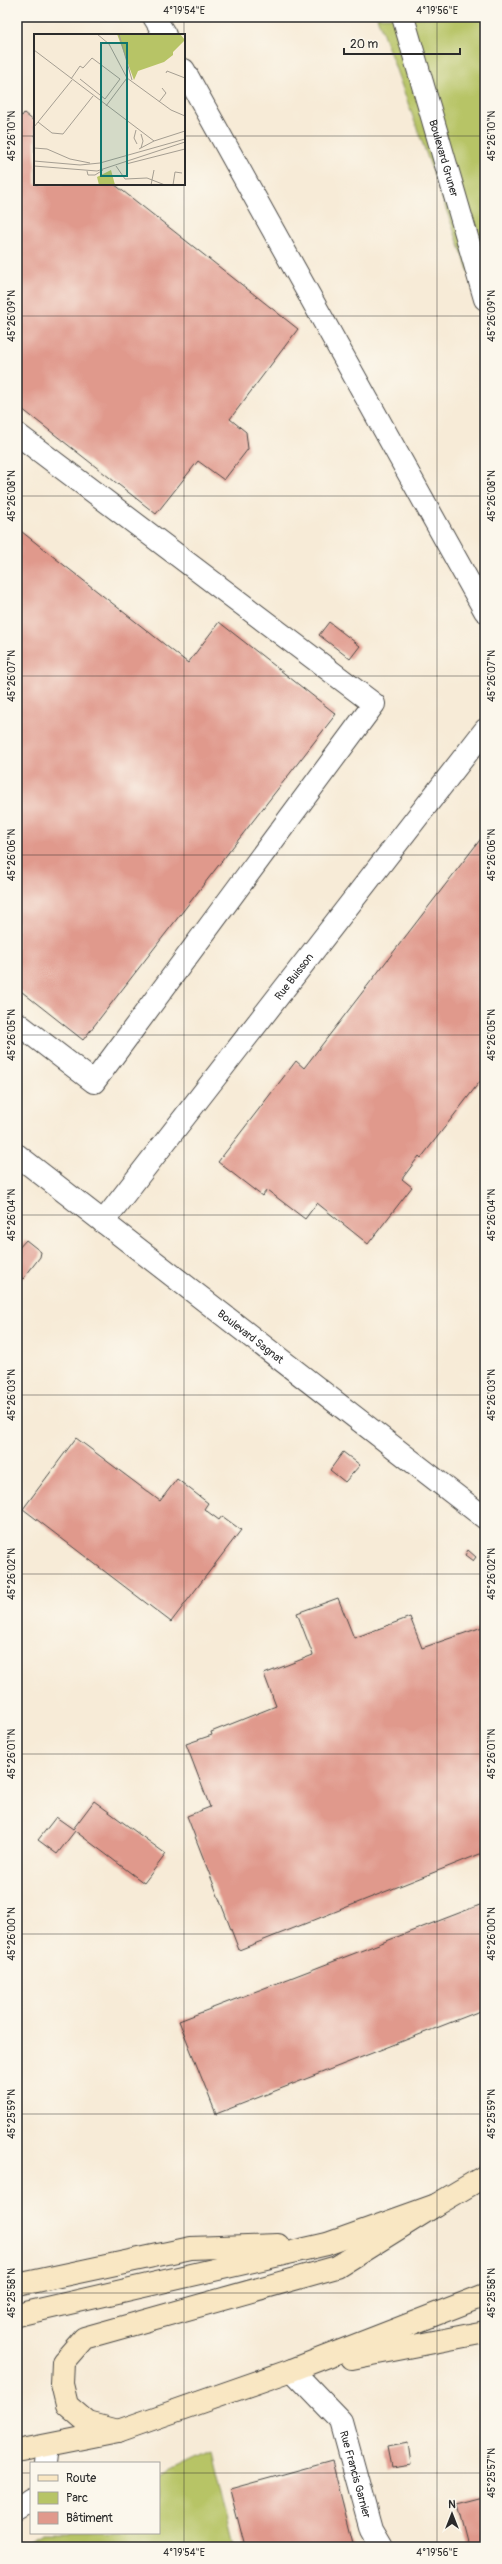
<svg xmlns="http://www.w3.org/2000/svg" width="502" height="2564" font-family="Pangolin,sans-serif">
	<style>
		.green { fill: #b7c466; stroke: #717848 }
		.building { fill: #e0998c }
		.lines { fill: none; stroke-linecap: round; stroke-linejoin: round }
		.lane-casing { stroke: #4a4845; stroke-width: 24 }
		.street-casing { stroke: #4a4845; stroke-width: 24 }
		.secondary-casing { stroke: #4a4845; stroke-width: 24 }
		.lane { stroke: #fff; stroke-width: 22 }
		.street { stroke: #fff; stroke-width: 22 }
		.secondary { stroke: #f9e7c3; stroke-width: 22 }
		.ticks { fill: none; stroke: #2b2b2b; stroke-width: 1; stroke-opacity: 0.45 }
		.labels { text-anchor: middle; stroke-width: 4; stroke-linejoin: round; paint-order: stroke }
		.street-label { font-size: 11px; fill: #2b2b2b; stroke: #fbf7ec }
		.inset-road { fill: none; stroke: #a59e92; stroke-width: 1 }
		.view { fill: #0f766e; fill-opacity: 0.15; stroke: #0f766e; stroke-width: 2 }
		.inset-edge { fill: none; stroke: #2b2b2b; stroke-width: 2 }
		.neatline { fill: none; stroke: #2b2b2b; stroke-width: 1.5 }
		.ticks-label { font-size: 10px; text-anchor: middle; fill: #2b2b2b }
	</style>
	<rect width="100%" height="100%" fill="#fbf7ec"/>
	<filter id="ink" filterUnits="userSpaceOnUse"><feTurbulence type="fractalNoise" baseFrequency=".025" numOctaves="2"/><feDisplacementMap in="SourceGraphic" scale="8" xChannelSelector="R" yChannelSelector="G"/><feConvolveMatrix kernelMatrix="1 2 1 2 8 2 1 2 1" color-interpolation-filters="sRGB"/></filter>
	<filter id="wash" filterUnits="userSpaceOnUse"><feTurbulence type="fractalNoise" baseFrequency=".012" numOctaves="4" result="noise"/><feDisplacementMap in="SourceGraphic" scale="16" xChannelSelector="R" yChannelSelector="G"/><feGaussianBlur stdDeviation="0.9" result="paint"/><feColorMatrix in="noise" values="0 0 0 0 0 0 0 0 0 0 0 0 0 0 0 0 0 1.4 0 .05"/><feComposite in="paint" operator="in"/></filter>
	<g filter="url(#wash)">
		<rect width="100%" height="100%" fill="#f7ebd7"/>
		<g class="green">
			<path d="M 377,17 L 485,17 L 485,317 Z"/>
			<path d="M 211,2452 L 234,2547 L 17,2547 L 44,2533 L 159,2533 L 159,2477 Z"/>
		</g>
		<g id="blocks">
			<g class="building">
				<path d="M 17,113 L 22,116 L 24,113 L 35,122 L 35,184 L 114,184 L 298,329 L 230,419 L 246,432 L 248,449 L 224,480 L 198,461 L 156,514 L 17,405 Z"/>
				<path d="M 17,528 L 188,663 L 219,622 L 336,714 L 83,1040 L 17,988 Z"/>
				<path d="M 329,622 L 360,646 L 350,659 L 319,635 Z"/>
				<path d="M 483,836 L 485,838 L 485,1075 L 421,1158 L 419,1156 L 402,1179 L 412,1187 L 368,1244 L 317,1203 L 305,1219 L 267,1190 L 262,1196 L 218,1162 L 296,1061 L 304,1068 Z"/>
				<path d="M 26,1240 L 41,1252 L 40,1257 L 23,1279 L 17,1274 L 17,1250 Z"/>
				<path d="M 76,1438 L 160,1501 L 177,1479 L 208,1503 L 204,1509 L 219,1520 L 222,1516 L 241,1530 L 171,1622 L 23,1509 Z"/>
				<path d="M 343,1452 L 360,1465 L 345,1482 L 330,1470 Z"/>
				<path d="M 468,1550 L 476,1557 L 473,1561 L 465,1555 Z"/>
				<path d="M 338,1598 L 354,1638 L 410,1617 L 422,1648 L 485,1626 L 485,1852 L 239,1950 L 187,1816 L 210,1807 L 186,1744 L 212,1735 L 211,1732 L 276,1706 L 264,1674 L 313,1655 L 297,1613 Z"/>
				<path d="M 94,1801 L 166,1854 L 144,1883 L 75,1831 L 57,1854 L 38,1840 L 56,1817 L 73,1829 Z"/>
				<path d="M 485,1903 L 485,2009 L 216,2114 L 179,2021 Z"/>
				<path d="M 408,2443 L 411,2464 L 391,2467 L 387,2447 Z"/>
				<path d="M 332,2461 L 354,2547 L 245,2547 L 230,2489 Z"/>
				<path d="M 485,2498 L 485,2547 L 469,2547 L 458,2505 Z"/>
			</g>
		</g>
	</g>
	<g filter="url(#ink)">
		<use href="#blocks" fill-opacity="0" stroke="#4a4845" stroke-width="1"/>
		<g class="lines">
			<g class="lane-casing">
				<g id="lane">
					<path d="M 154,17 L 165,35"/>
					<path d="M 184,70 L 485,611"/>
					<path d="M 17,434 L 374,704 L 94,1082 L 17,1023"/>
				</g>
			</g>
			<g class="street-casing">
				<g id="street">
					<path id="s1" d="M 403,17 L 485,299"/>
					<path id="s2" d="M 17,1155 L 485,1518"/>
					<path id="s3" d="M 103,1222 L 485,730"/>
					<path id="s4" d="M 292,2370 L 341,2421 L 371,2530 L 381,2547"/>
					<path d="M 46,2463 L 48,2446"/>
					<path d="M 17,2509 L 31,2499"/>
				</g>
			</g>
			<g class="secondary-casing">
				<g id="secondary">
					<path d="M 17,2285 L 191,2248 L 278,2245"/>
					<path d="M 17,2315 L 327,2244 L 436,2205 L 485,2176"/>
					<path d="M 352,2358 L 485,2332"/>
					<path d="M 118,2431 L 88,2423 L 67,2405 L 62,2384 L 63,2362 L 84,2338 L 337,2267 L 436,2205"/>
					<path d="M 17,2451 L 118,2431 L 292,2370 L 485,2295"/>
				</g>
			</g>
			<use href="#lane" class="lane"/>
			<use href="#street" class="street"/>
			<use href="#secondary" class="secondary"/>
		</g>
	</g>
	<path class="ticks" d="M 184,17 L 184,2547M 437,17 L 437,2547M 17,136 L 35,136M 184,136 L 485,136M 17,316 L 485,316M 17,496 L 485,496M 17,676 L 485,676M 17,855 L 485,855M 17,1035 L 485,1035M 17,1215 L 485,1215M 17,1395 L 485,1395M 17,1574 L 485,1574M 17,1754 L 485,1754M 17,1934 L 485,1934M 17,2114 L 485,2114M 17,2293 L 485,2293M 17,2473 L 31,2473M 159,2473 L 485,2473"/>
	<g class="labels">
		<g class="street-label">
			<text dy="4" stroke="none"><textPath href="#s1" startOffset="147">Boulevard Gruner</textPath></text>
			<text dy="4" stroke="none"><textPath href="#s3" startOffset="311">Rue Buisson</textPath></text>
			<text dy="4" stroke="none"><textPath href="#s2" startOffset="296">Boulevard Sagnat</textPath></text>
			<text dy="4" stroke="none"><textPath href="#s4" startOffset="126">Rue Francis Garnier</textPath></text>
		</g>
	</g>
	<g transform="translate(34 34)">
		<rect width="151" height="151" fill="#f7ebd7"/>
		<path d="M 83,0 L 146,0 L 151,6 L 139,18 L 139,21 L 130,28 L 104,37 L 100,46 ZM 77,136 L 81,151 L 65,151 L 63,143 Z" fill="#b7c466"/>
		<path class="inset-road" d="M 63,0 L 75,10 L 93,44M 85,0 L 98,46M 0,16 L 120,107M 132,39 L 133,37 L 151,44M 37,45 L 46,32 L 49,34 L 58,24 L 86,45 L 71,65 L 46,45M 125,68 L 132,59 L 128,54M 72,72 L 93,44 L 137,76 L 151,82M 4,88 L 18,99 L 29,100 L 59,62M 0,93 L 38,46M 102,96 L 100,104 L 103,110M 0,114 L 13,115 L 36,125 L 56,129M 107,114 L 109,107 L 107,100M 105,115 L 120,107 L 151,97M 0,127 L 46,131 L 66,129 L 151,105M 92,130 L 151,115M 0,132 L 63,137 L 151,108M 82,132 L 91,145 L 113,144 L 131,151M 53,137 L 54,141 L 61,141 L 69,136M 117,151 L 120,136M 139,151 L 141,138 L 148,139"/>
		<path class="view" d="M 67,9 L 93,9 L 93,142 L 67,142 Z"/>
		<rect width="151" height="151" class="inset-edge"/>
	</g>
	<rect width="502" height="2564" fill="none" stroke="#fbf7ec" stroke-width="44"/>
	<rect x="30" y="2462" width="130" height="72" fill="#fbf7ec" stroke="#a8a59f"/>
	<rect x="38" y="2475" width="20" height="6" fill="#f9e7c3" stroke="#a8a59f"/>
	<text x="66" y="2482" font-size="12" fill="#2b2b2b">Route</text>
	<rect x="38" y="2492" width="20" height="12" fill="#b7c466" stroke="#a8a59f"/>
	<text x="66" y="2502" font-size="12" fill="#2b2b2b">Parc</text>
	<rect x="38" y="2512" width="20" height="12" fill="#e0998c" stroke="#a8a59f"/>
	<text x="66" y="2522" font-size="12" fill="#2b2b2b">Bâtiment</text>
	<g transform="translate(452 2514)" stroke="#fbf7ec" stroke-width="3" paint-order="stroke">
	<path d="M0-3L7 15L0 10L-7 15Z" fill="#2b2b2b"/>
	<text y="-6" font-size="11" font-weight="bold" text-anchor="middle" fill="#2b2b2b">N</text>
	</g>
	<path d="M344 48v6h116v-6" fill="none" stroke="#2b2b2b" stroke-width="2"/>
	<text x="350" y="48" font-size="12" fill="#2b2b2b" stroke="#fbf7ec" stroke-width="3" paint-order="stroke">20 m</text>
	<rect x="22" y="22" width="458" height="2520" class="neatline"/>
	<g class="ticks-label">
		<text x="184" y="14">4°19'54"E</text>
		<text x="437" y="14">4°19'56"E</text>
		<text transform="translate(11 136) rotate(-90)" y="4">45°26'10"N</text>
		<text transform="translate(491 136) rotate(-90)" y="4">45°26'10"N</text>
		<text transform="translate(11 316) rotate(-90)" y="4">45°26'09"N</text>
		<text transform="translate(491 316) rotate(-90)" y="4">45°26'09"N</text>
		<text transform="translate(11 496) rotate(-90)" y="4">45°26'08"N</text>
		<text transform="translate(491 496) rotate(-90)" y="4">45°26'08"N</text>
		<text transform="translate(11 676) rotate(-90)" y="4">45°26'07"N</text>
		<text transform="translate(491 676) rotate(-90)" y="4">45°26'07"N</text>
		<text transform="translate(11 855) rotate(-90)" y="4">45°26'06"N</text>
		<text transform="translate(491 855) rotate(-90)" y="4">45°26'06"N</text>
		<text transform="translate(11 1035) rotate(-90)" y="4">45°26'05"N</text>
		<text transform="translate(491 1035) rotate(-90)" y="4">45°26'05"N</text>
		<text transform="translate(11 1215) rotate(-90)" y="4">45°26'04"N</text>
		<text transform="translate(491 1215) rotate(-90)" y="4">45°26'04"N</text>
		<text transform="translate(11 1395) rotate(-90)" y="4">45°26'03"N</text>
		<text transform="translate(491 1395) rotate(-90)" y="4">45°26'03"N</text>
		<text transform="translate(11 1574) rotate(-90)" y="4">45°26'02"N</text>
		<text transform="translate(491 1574) rotate(-90)" y="4">45°26'02"N</text>
		<text transform="translate(11 1754) rotate(-90)" y="4">45°26'01"N</text>
		<text transform="translate(491 1754) rotate(-90)" y="4">45°26'01"N</text>
		<text transform="translate(11 1934) rotate(-90)" y="4">45°26'00"N</text>
		<text transform="translate(491 1934) rotate(-90)" y="4">45°26'00"N</text>
		<text transform="translate(11 2114) rotate(-90)" y="4">45°25'59"N</text>
		<text transform="translate(491 2114) rotate(-90)" y="4">45°25'59"N</text>
		<text transform="translate(11 2293) rotate(-90)" y="4">45°25'58"N</text>
		<text transform="translate(491 2293) rotate(-90)" y="4">45°25'58"N</text>
		<text transform="translate(491 2473) rotate(-90)" y="4">45°25'57"N</text>
		<text x="184" y="2556">4°19'54"E</text>
		<text x="437" y="2556">4°19'56"E</text>
	</g>
</svg>
